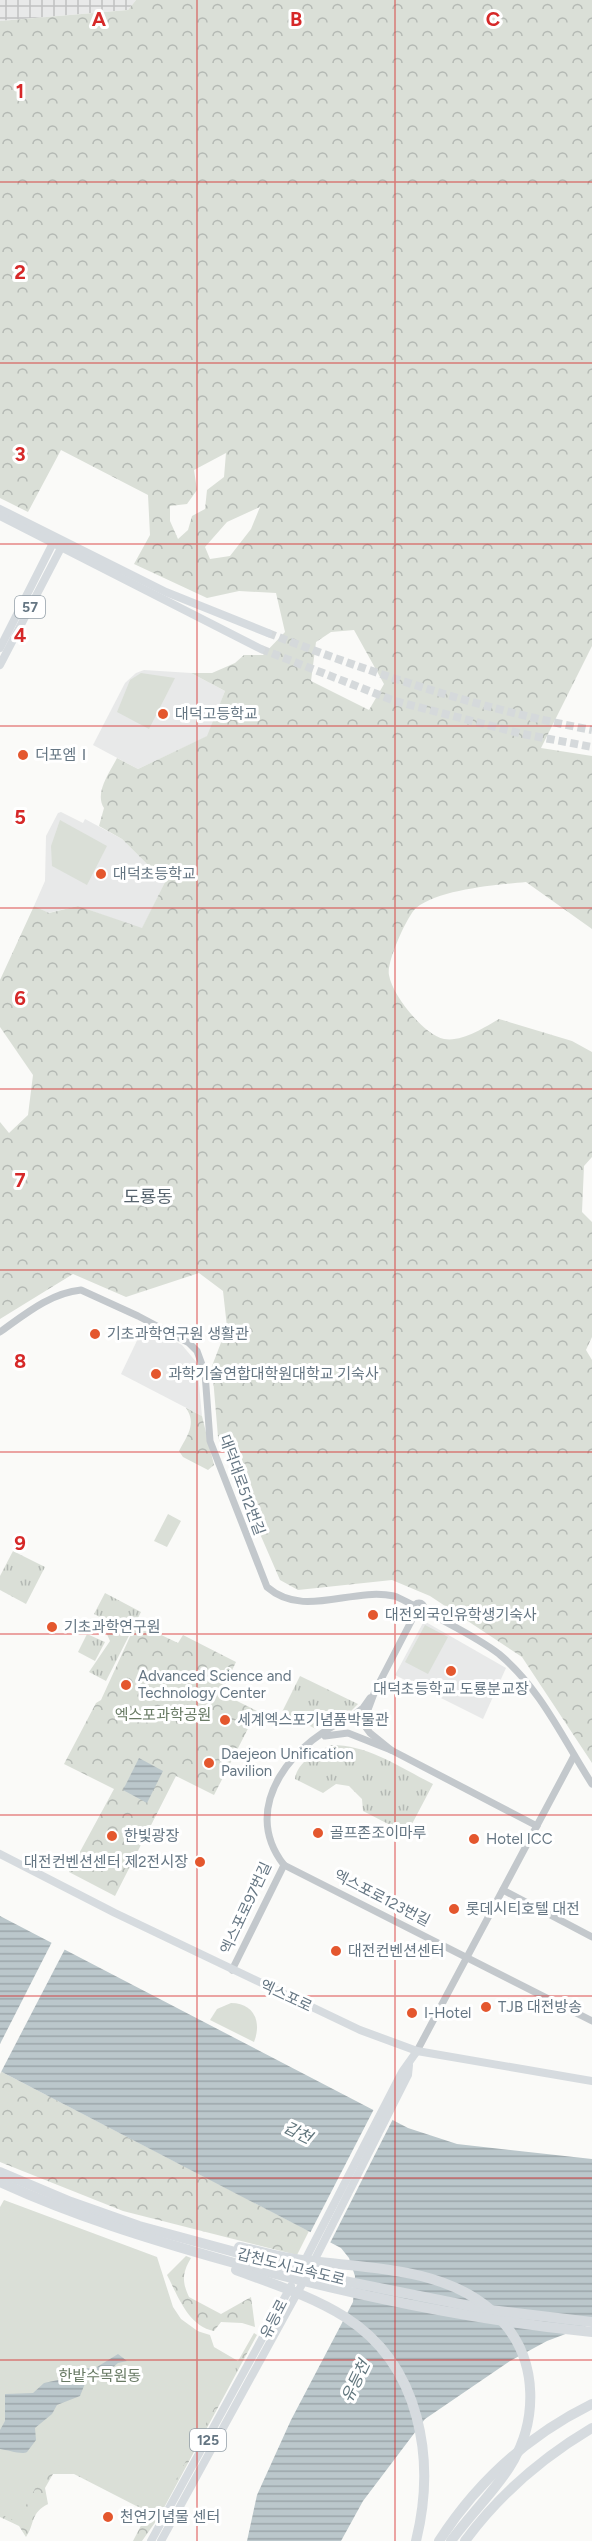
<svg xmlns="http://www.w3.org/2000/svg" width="592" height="2541" font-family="Figtree,'Noto Sans KR',sans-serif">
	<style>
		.built { fill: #e8e9e9 }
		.industrial { fill: url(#industrial-grid) }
		.grass { fill: url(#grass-tufts) }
		.forest { fill: url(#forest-crowns); fill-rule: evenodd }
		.garden { fill: #dadfd7 }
		.water { fill: url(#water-rules) }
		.pier { fill: #fafaf8 }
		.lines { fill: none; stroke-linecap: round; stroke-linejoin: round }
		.major-tunnel { stroke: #d5d9db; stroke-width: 8; stroke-dasharray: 8 4; stroke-linecap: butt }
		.minor { stroke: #c3c8cc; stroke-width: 7 }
		.major { stroke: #d6dbdf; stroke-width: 8 }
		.highway { stroke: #d6dbdf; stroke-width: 10 }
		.grid { fill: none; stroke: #d62828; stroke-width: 1.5; stroke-opacity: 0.55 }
		.poi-dot { fill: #e4572e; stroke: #fff; stroke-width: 2 }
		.labels { text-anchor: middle; stroke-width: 6; stroke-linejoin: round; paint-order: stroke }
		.shield { fill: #fff; stroke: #939fa8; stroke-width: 1.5 }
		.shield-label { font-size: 14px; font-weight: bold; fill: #657683 }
		.poi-label { font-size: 15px; fill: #657683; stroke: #fff; text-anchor: start }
		.street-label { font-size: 15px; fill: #657683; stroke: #fff }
		.park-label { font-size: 15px; fill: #687a64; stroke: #fff }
		.water-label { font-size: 16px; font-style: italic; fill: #60757c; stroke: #fff }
		.quarter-label { font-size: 18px; fill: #57646e; stroke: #fff }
		.grid-label { font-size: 20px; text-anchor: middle; font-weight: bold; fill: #d62828; stroke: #fff; stroke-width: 6; stroke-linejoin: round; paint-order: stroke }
	</style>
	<defs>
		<pattern id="industrial-grid" width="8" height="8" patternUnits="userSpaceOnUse" patternTransform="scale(1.5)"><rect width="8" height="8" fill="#e8e9e9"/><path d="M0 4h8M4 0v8" fill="none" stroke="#c0c1c2"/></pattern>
		<pattern id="grass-tufts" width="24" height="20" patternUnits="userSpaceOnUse" patternTransform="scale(1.5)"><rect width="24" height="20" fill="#dadfd7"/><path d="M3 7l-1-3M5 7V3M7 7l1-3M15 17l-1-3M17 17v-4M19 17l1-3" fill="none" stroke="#b4b9b4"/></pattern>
		<pattern id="forest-crowns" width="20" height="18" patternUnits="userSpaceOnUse" patternTransform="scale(1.5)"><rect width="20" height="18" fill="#dadfd7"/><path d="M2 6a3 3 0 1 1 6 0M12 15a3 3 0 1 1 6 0" fill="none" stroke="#b4b9b4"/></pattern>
		<pattern id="water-rules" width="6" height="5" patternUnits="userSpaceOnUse" patternTransform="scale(1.5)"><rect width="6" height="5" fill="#bbc7cb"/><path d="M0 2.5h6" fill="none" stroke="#9ca6aa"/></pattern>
	</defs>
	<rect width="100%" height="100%" fill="#fafaf8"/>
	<g class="built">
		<path d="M 144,670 L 191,673 L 225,691 L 208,736 L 138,769 L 93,745 L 125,683 L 136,673 Z"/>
		<path d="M 61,812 L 83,823 L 85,819 L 122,839 L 165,882 L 142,929 L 78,906 L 48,913 L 34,906 L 45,881 L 46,836 L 58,813 Z"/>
		<path d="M 144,1326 L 182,1345 L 197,1363 L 202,1416 L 121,1374 Z"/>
		<path d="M 424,1621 L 506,1668 L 483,1719 L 395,1675 Z"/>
	</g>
	<path class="industrial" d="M 0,0 L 136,0 L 128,10 L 0,21 Z"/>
	<g class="grass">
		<path d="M 13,1551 L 45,1567 L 26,1604 L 0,1590 L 0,1576 Z"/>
		<path d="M 105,1593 L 141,1612 L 106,1681 L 89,1672 L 110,1641 L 106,1632 L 111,1623 L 94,1614 Z"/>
		<path d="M 87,1634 L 105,1642 L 95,1661 L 78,1652 Z"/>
		<path d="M 300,1676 L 358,1704 L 350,1712 L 316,1729 L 282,1712 Z"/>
		<path d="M 331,1745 C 369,1745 399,1767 433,1784 L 412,1824 L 396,1828 L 363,1811 L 362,1799 L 349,1786 L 336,1784 L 323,1793 L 295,1779 C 297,1762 317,1752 331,1745 Z"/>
	</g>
	<g class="forest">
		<path d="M 136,0 L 592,0 L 592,646 L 541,748 L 592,756 L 592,929 L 526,882 C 496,885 440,889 416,908 C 407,916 386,963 389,975 C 392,995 424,1035 444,1039 C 463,1042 483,1028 499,1019 L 572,1041 L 592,1052 L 592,1157 L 584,1166 L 582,1212 L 592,1222 L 592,1337 L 586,1350 L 592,1360 L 592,1763 L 522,1657 L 430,1596 L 392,1580 L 298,1590 L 280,1580 L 218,1437 L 212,1366 L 227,1327 L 223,1291 L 199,1273 L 126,1297 L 73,1274 L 0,1319 L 0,1122 L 9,1133 L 28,1115 L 33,1075 L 0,1027 L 0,980 L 34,906 L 49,913 L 78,906 L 142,928 L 165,882 L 122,839 L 99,826 L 104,808 C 94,793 110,772 117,758 L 138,769 L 207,736 L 225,691 L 191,673 L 212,673 L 235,663 L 244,655 L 263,655 L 285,632 L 276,593 L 239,591 L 207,598 L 134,564 L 150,535 L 148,495 L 61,450 L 28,512 L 0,498 L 0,21 L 128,10 ZM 226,453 L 224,477 L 207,490 L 205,509 L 192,516 L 188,530 L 178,539 L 170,521 L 170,506 L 187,504 L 197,490 L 194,470 ZM 260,507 L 251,529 L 230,556 L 210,559 L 205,547 L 227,522 ZM 354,630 L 384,684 L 369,710 L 311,681 L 316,642 L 331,632 Z"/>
		<path d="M 186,1408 L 202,1416 L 214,1465 L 208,1470 L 183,1457 L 179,1451 C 187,1436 197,1424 186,1408 Z"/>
		<path d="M 133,1630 L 155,1632 L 178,1643 L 183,1635 L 236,1662 L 221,1693 L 257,1711 L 214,1795 L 176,1776 L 115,1896 L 69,1872 L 114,1789 L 64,1764 L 96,1703 L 101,1700 Z"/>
		<path d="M 0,2071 L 309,2231 L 297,2255 L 123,2211 L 0,2162 Z"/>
		<path d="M 186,2256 L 191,2258 C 182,2273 182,2282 189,2297 L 221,2314 L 251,2297 L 255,2327 L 242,2323 L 221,2322 L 214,2331 C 188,2326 178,2296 167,2275 Z"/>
		<path d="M 194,2330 L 210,2335 L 214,2347 L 238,2361 L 254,2333 L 257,2335 L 159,2517 L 142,2541 L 133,2541 L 148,2512 L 74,2474 L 53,2474 L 45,2488 L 48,2504 C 30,2513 35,2524 26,2537 L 19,2526 L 0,2517 L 0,2494 L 43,2464 Z"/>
	</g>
	<g class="garden">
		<path d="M 141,673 L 175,678 L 149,729 L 117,712 L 130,680 Z"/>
		<path d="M 60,820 L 107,846 L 87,885 L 52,866 L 51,846 Z"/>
		<path d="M 168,1514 L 181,1521 L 167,1547 L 154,1541 Z"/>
		<path d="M 425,1625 L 448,1637 L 428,1674 L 405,1662 Z"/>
		<path d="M 231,2003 C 254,2003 262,2022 254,2042 L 210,2020 L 217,2009 Z"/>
		<path d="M 4,2200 L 157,2257 L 173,2307 L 181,2319 L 210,2340 L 213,2349 L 238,2364 L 157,2515 L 50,2461 L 17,2522 L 0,2514 L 0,2207 Z"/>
	</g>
	<g class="water">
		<path d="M 139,1758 L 163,1771 L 147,1803 L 123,1790 Z"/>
		<path d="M 0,1916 L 408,2128 L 457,2144 L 592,2159 L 592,2324 L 547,2341 L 510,2361 L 425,2419 L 363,2501 L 341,2541 L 247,2541 L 257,2495 L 291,2420 L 353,2302 L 355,2276 L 349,2258 L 341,2248 L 0,2071 Z"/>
		<path d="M 118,2354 L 127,2361 L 118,2363 L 106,2373 L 91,2377 L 86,2381 L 80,2396 L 57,2405 L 52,2414 L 35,2428 L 36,2440 L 27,2452 C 22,2455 8,2450 0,2449 L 0,2430 L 5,2421 L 5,2394 L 33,2393 L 44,2383 L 72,2377 L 83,2369 L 97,2367 Z"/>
	</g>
	<g class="pier">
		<path d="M 53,1940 L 66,1947 L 0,2074 L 0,2044 Z"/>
		<path d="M 375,2107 L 394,2117 L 329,2245 L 309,2235 Z"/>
	</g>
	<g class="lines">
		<g class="major-tunnel">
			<path d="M 268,633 C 374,674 480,709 592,730"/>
			<path d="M 261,649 L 395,701 L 523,734 L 592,747"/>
		</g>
		<g class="minor">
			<path d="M 0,1332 C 24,1315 50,1293 81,1290 L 138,1316 L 189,1343 L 197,1351 L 205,1373 L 210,1441 L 267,1587 C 304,1619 350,1587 394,1596 C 401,1598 408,1603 415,1606"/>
			<circle cx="419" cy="1608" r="5"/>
			<path d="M 424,1610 C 448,1624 477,1637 499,1654 C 541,1689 563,1739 592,1784"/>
			<path d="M 351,1717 L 363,1708 L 370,1698"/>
			<path d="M 363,1723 L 375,1691 L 416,1612"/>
			<path d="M 325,1736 L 348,1733 L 391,1750 L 537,1826"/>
			<path d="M 391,1750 L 370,1733 L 359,1718 L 353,1717 C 297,1738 237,1805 284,1865 L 592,2021"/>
			<path d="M 503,1890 L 592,1937"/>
			<path d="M 232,1970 L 284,1865"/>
			<path d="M 417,2051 L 574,1756"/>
		</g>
		<g class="major">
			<path d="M 0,509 L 166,592 L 268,633"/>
			<path d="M 0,516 L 261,649"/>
			<path d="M 0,648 L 54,541"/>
			<path d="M 0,665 L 62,546"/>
			<path d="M 0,1854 L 115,1913 L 360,2030 L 417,2051 L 592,2081"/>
			<path d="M 303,2264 L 402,2072 L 417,2051"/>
			<path d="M 312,2265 L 408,2075 L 409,2065"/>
			<path d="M 151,2541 L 291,2286"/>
			<path d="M 161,2541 L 306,2277"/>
		</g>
		<g class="highway">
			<path d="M 0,2172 L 71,2202 L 139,2226 L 334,2279 L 490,2310 L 592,2322"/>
			<path d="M 0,2182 C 74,2216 149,2239 227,2261 C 347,2294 468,2320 592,2332"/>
			<path d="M 239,2247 C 256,2250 272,2255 289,2258 C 355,2269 437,2263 491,2310"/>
			<path d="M 236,2270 C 273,2284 312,2296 345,2317 C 421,2365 436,2460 416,2541"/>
			<path d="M 439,2541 C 477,2482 529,2435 592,2404"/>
			<path d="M 451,2541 C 469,2516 492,2494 509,2468 C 538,2423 539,2362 502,2321"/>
			<path d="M 465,2541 C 499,2495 543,2457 592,2428"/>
		</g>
	</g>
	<path class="grid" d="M 197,0 L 197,2541M 395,0 L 395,2541M 0,182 L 592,182M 0,363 L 592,363M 0,544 L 592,544M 0,726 L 592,726M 0,908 L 592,908M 0,1089 L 592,1089M 0,1270 L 592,1270M 0,1452 L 592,1452M 0,1634 L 592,1634M 0,1815 L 592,1815M 0,1996 L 592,1996M 0,2178 L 592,2178M 0,2360 L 592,2360"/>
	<g class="poi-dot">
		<circle cx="163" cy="714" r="6"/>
		<circle cx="23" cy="755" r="6"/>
		<circle cx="101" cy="874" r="6"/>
		<circle cx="95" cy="1334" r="6"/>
		<circle cx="156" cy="1374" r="6"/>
		<circle cx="373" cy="1615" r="6"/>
		<circle cx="52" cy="1627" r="6"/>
		<circle cx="451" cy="1671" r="6"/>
		<circle cx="126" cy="1685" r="6"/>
		<circle cx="225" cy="1720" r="6"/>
		<circle cx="209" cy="1763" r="6"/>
		<circle cx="318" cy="1833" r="6"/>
		<circle cx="112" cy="1836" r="6"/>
		<circle cx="474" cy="1839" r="6"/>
		<circle cx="200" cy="1862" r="6"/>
		<circle cx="454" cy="1909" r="6"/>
		<circle cx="336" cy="1951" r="6"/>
		<circle cx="486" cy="2007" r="6"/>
		<circle cx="412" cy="2013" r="6"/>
		<circle cx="108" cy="2517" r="6"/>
	</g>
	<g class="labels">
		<g class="shield">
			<rect x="15" y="596" width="30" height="22" rx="4.5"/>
			<rect x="190" y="2429" width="36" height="22" rx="4.5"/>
		</g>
		<g class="shield-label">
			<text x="30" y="612">57</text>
			<text x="208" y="2445">125</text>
		</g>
		<g class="poi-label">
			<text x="175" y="719">대덕고등학교</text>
			<text x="35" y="760">더포엠Ⅰ</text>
			<text x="113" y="879">대덕초등학교</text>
			<text x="107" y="1339">기초과학연구원 생활관</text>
			<text x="168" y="1379">과학기술연합대학원대학교 기숙사</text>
			<text x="385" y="1620">대전외국인유학생기숙사</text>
			<text x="64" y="1632">기초과학연구원</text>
			<text x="138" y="1681">Advanced Science and<tspan x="138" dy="17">Technology Center</tspan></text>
			<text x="451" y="1694" text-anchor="middle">대덕초등학교 도룡분교장</text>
			<text x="237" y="1725">세계엑스포기념품박물관</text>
			<text x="221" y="1759">Daejeon Unification<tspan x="221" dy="17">Pavilion</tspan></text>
			<text x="330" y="1838">골프존조이마루</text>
			<text x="124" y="1841">한빛광장</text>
			<text x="486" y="1844">Hotel ICC</text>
			<text x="188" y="1867" text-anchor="end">대전컨벤션센터 제2전시장</text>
			<text x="466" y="1914">롯데시티호텔 대전</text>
			<text x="348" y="1956">대전컨벤션센터</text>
			<text x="498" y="2012">TJB 대전방송</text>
			<text x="424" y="2018">I-Hotel</text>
			<text x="120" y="2522">천연기념물 센터</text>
		</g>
		<g class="street-label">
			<text transform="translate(242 1485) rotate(70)" y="5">대덕대로512번길</text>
			<text transform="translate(382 1898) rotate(27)" y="5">엑스포로123번길</text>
			<text transform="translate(246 1908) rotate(-65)" y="5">엑스포로97번길</text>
			<text transform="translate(286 1996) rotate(25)" y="5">엑스포로</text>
			<text transform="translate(291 2267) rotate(14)" y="5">갑천도시고속도로</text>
			<text transform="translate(274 2319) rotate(-63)" y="5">유등로</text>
		</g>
		<g class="park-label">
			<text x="163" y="1720">엑스포과학공원</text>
			<text x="100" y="2381">한밭수목원동</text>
		</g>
		<g class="water-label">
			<text transform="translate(298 2132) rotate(26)" y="6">갑천</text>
			<text transform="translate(355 2381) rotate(-64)" y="6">유등천</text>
		</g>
		<g class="quarter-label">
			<text x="148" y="1203">도룡동</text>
		</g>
	</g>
	<g class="grid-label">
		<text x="99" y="26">A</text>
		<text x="296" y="26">B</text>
		<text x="493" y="26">C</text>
		<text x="20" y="98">1</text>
		<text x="20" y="279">2</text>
		<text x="20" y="461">3</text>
		<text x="20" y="642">4</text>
		<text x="20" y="824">5</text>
		<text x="20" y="1005">6</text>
		<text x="20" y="1187">7</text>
		<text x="20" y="1368">8</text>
		<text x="20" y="1550">9</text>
	</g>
</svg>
